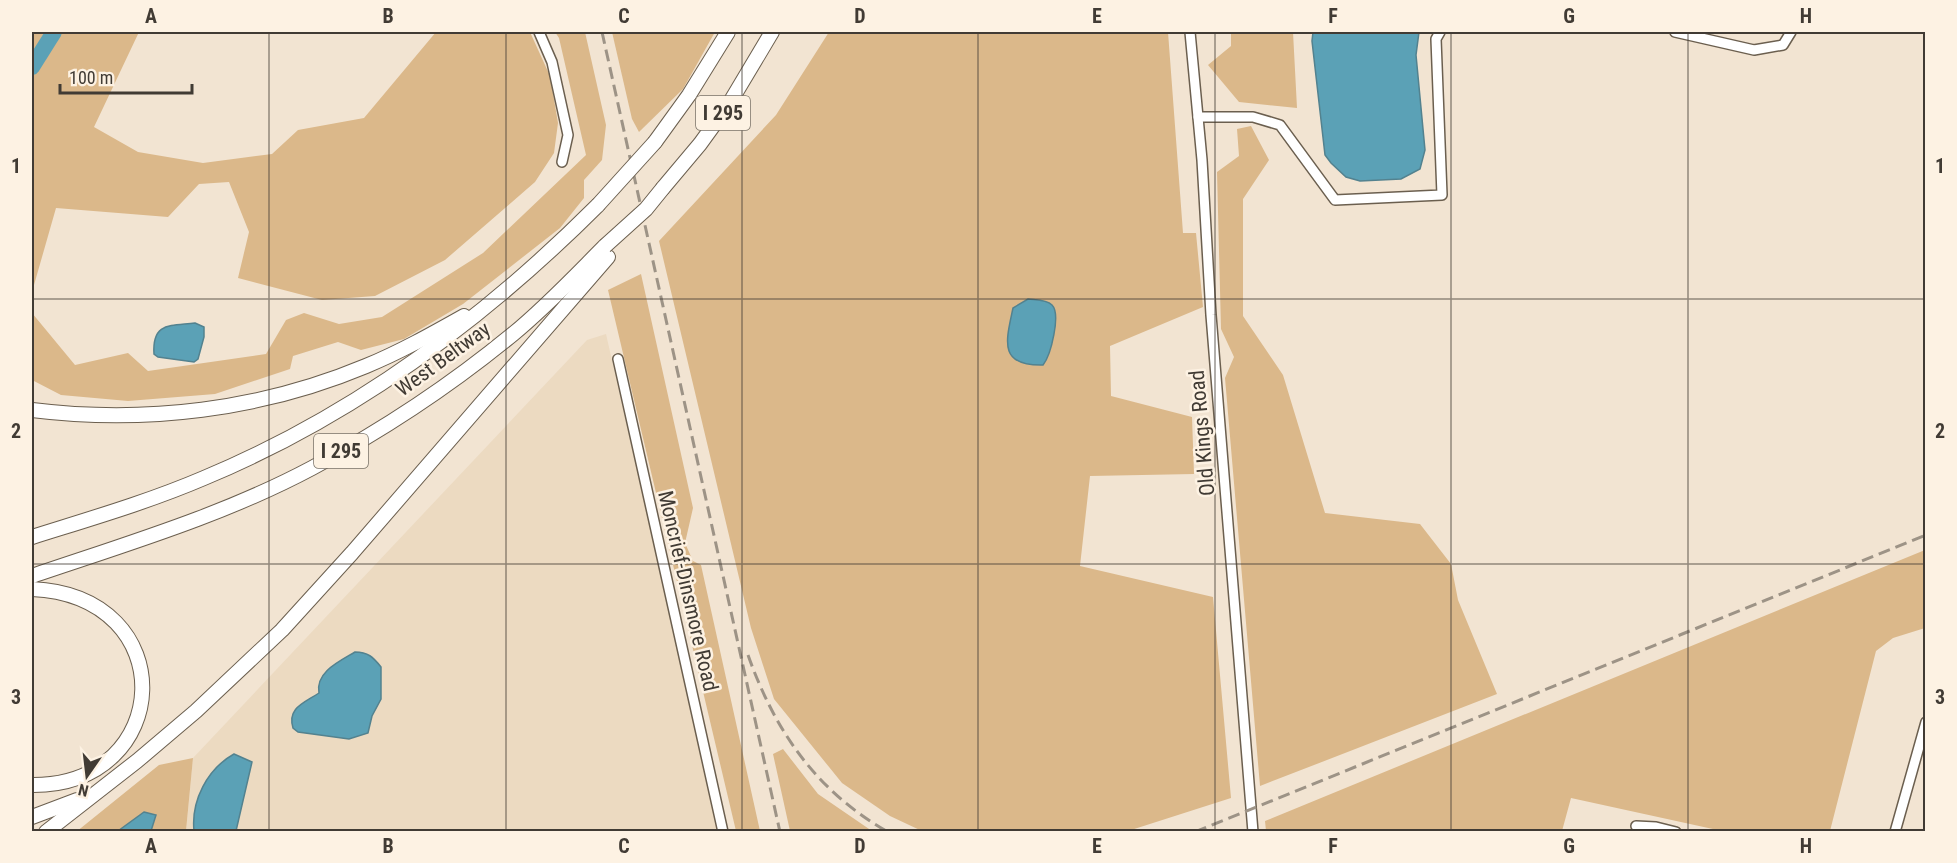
<svg xmlns="http://www.w3.org/2000/svg" width="1957" height="863" font-family="'Roboto Condensed',sans-serif">
	<style>
		.built { fill: #ecdac1 }
		.green { fill: #dbb88a }
		.water { fill: #5ba1b6; stroke: #53828f; stroke-width: 1.5 }
		.lines { fill: none; stroke-linecap: round; stroke-linejoin: round }
		.river { stroke: #5ba1b6; stroke-width: 16 }
		.minor-casing { stroke: #6b5f4f; stroke-width: 12 }
		.highway-casing { stroke: #6b5f4f; stroke-width: 16 }
		.minor { stroke: #fff; stroke-width: 9 }
		.highway { stroke: #fff; stroke-width: 14 }
		.rail { stroke: #9d9386; stroke-width: 3; stroke-dasharray: 12 6; stroke-linecap: butt }
		.highway-bridge-casing { stroke: #6b5f4f; stroke-width: 16; stroke-linecap: butt }
		.highway-bridge { stroke: #fff; stroke-width: 14 }
		.grid { fill: none; stroke: #413b34; stroke-width: 1.5; stroke-opacity: 0.55 }
		.labels { text-anchor: middle; stroke-width: 5; stroke-linejoin: round; paint-order: stroke }
		.shield { fill: #fdf2e3; stroke: #797268; stroke-width: 1.5 }
		.shield-label { font-size: 20px; font-weight: bold; fill: #413b34 }
		.street-label { font-size: 21px; fill: #413b34; stroke: #fdf2e3 }
		.neatline { fill: none; stroke: #413b34; stroke-width: 2 }
		.grid-label { font-size: 20px; text-anchor: middle; font-weight: bold; fill: #413b34 }
	</style>
	<rect width="100%" height="100%" fill="#f2e4d2"/>
	<path class="built" d="M 606,334 L 719,831 L 186,832 L 193,758 L 587,340 Z"/>
	<g class="green">
		<path d="M 32,32 L 139,32 L 94,127 L 138,152 L 203,163 L 272,154 L 298,130 L 364,118 L 436,32 L 530,32 L 550,76 L 558,123 L 554,153 L 535,182 L 445,260 L 375,296 L 322,300 L 238,278 L 249,232 L 229,182 L 199,184 L 168,217 L 56,208 L 32,292 Z"/>
		<path d="M 555,32 L 585,32 L 606,125 L 602,160 L 584,180 L 584,198 L 560,228 L 463,304 L 404,339 L 361,350 L 338,342 L 293,356 L 290,369 L 215,394 L 128,401 L 61,395 L 32,380 L 32,313 L 75,365 L 128,353 L 148,371 L 266,354 L 286,320 L 304,313 L 339,324 L 382,317 L 483,253 L 586,155 L 559,38 Z"/>
		<path d="M 612,32 L 715,32 L 683,89 L 639,132 L 632,119 Z"/>
		<path d="M 829,32 L 1168,32 L 1183,233 L 1196,233 L 1203,307 L 1110,346 L 1111,396 L 1192,417 L 1194,474 L 1090,476 L 1080,566 L 1213,597 L 1231,798 L 1128,831 L 924,832 L 890,816 L 842,783 L 774,699 L 751,628 L 659,241 L 776,115 Z"/>
		<path d="M 1231,32 L 1293,32 L 1297,108 L 1239,102 L 1208,65 L 1231,46 Z"/>
		<path d="M 1251,126 L 1269,160 L 1243,199 L 1243,316 L 1283,375 L 1325,513 L 1420,524 L 1451,564 L 1458,600 L 1497,694 L 1260,786 L 1225,378 L 1234,357 L 1221,329 L 1217,172 L 1239,156 L 1237,129 Z"/>
		<path d="M 641,274 L 693,508 L 685,543 L 693,561 L 701,565 L 760,831 L 736,831 L 608,290 Z"/>
		<path d="M 1925,550 L 1925,628 L 1893,638 L 1876,651 L 1830,831 L 1722,831 L 1571,798 L 1562,831 L 1266,831 L 1265,821 Z"/>
		<path d="M 783,749 L 818,794 L 872,831 L 790,831 L 773,754 Z"/>
		<path d="M 193,758 L 186,831 L 151,831 L 156,816 L 144,812 L 118,831 L 76,832 L 159,765 Z"/>
	</g>
	<g class="water">
		<path d="M 1313,32 L 1419,32 L 1416,55 L 1425,150 L 1420,169 L 1401,179 L 1360,181 L 1346,177 L 1331,163 L 1325,155 L 1312,41 Z"/>
		<path d="M 1028,299 C 1035,300 1046,299 1052,305 C 1061,314 1051,355 1043,365 C 998,366 1006,341 1013,308 Z"/>
		<path d="M 195,323 L 204,327 L 204,337 L 198,359 L 194,362 L 158,357 L 154,354 C 152,322 170,326 195,323 Z"/>
		<path d="M 355,652 C 368,652 373,657 381,667 L 381,699 L 372,716 L 368,733 L 349,739 L 298,732 L 293,728 C 287,708 304,703 319,693 C 315,672 340,661 355,652 Z"/>
		<path d="M 234,754 L 252,762 L 236,831 L 194,831 C 191,801 207,769 234,754 Z"/>
		<path d="M 144,812 L 156,815 L 151,831 L 118,831 Z"/>
	</g>
	<g class="lines">
		<path class="river" d="M 32,67 L 54,32"/>
		<g class="minor-casing">
			<g id="minor">
				<path d="M 539,32 L 552,62 L 568,135 L 562,162"/>
				<path d="M 1190,32 L 1202,160 L 1211,315 L 1253,832"/>
				<path d="M 1675,32 L 1754,50 L 1783,45 L 1791,32"/>
				<path d="M 1198,117 L 1253,117 L 1280,125 L 1335,200 L 1442,195 L 1436,39 L 1440,32"/>
				<path d="M 618,359 L 723,832"/>
				<path d="M 1636,826 L 1656,827 L 1676,832"/>
				<path d="M 1895,832 L 1926,722"/>
			</g>
		</g>
		<g class="highway-casing">
			<g id="highway">
				<path d="M 655,142 L 689,95 L 728,32"/>
				<path d="M 663,188 L 700,144 L 729,104 L 772,32"/>
				<path d="M 32,410 C 145,424 261,410 366,366 C 400,352 432,334 464,316"/>
				<path d="M 32,537 C 89,519 148,502 204,478 C 353,416 484,319 598,205"/>
				<path d="M 32,576 C 126,544 224,515 312,468 C 383,430 451,385 513,334 C 546,307 575,276 605,246"/>
				<path d="M 32,589 C 184,596 174,786 32,785"/>
				<path d="M 32,817 L 77,800"/>
				<path d="M 46,832 L 137,761 L 196,711 L 282,630 L 352,553 L 608,257"/>
			</g>
		</g>
		<use href="#minor" class="minor"/>
		<use href="#highway" class="highway"/>
		<g class="rail">
			<path d="M 602,32 L 780,832"/>
			<path d="M 748,655 C 775,731 816,791 888,832"/>
			<path d="M 1195,832 L 1926,535"/>
		</g>
		<g class="highway-bridge-casing">
			<g id="highway-bridge">
				<path d="M 598,205 L 655,142"/>
				<path d="M 605,246 L 646,209 L 663,188"/>
			</g>
		</g>
		<use href="#highway-bridge" class="highway-bridge"/>
	</g>
	<path class="grid" d="M 269,32 L 269,832M 506,32 L 506,832M 742,32 L 742,832M 978,32 L 978,832M 1215,32 L 1215,832M 1451,32 L 1451,832M 1688,32 L 1688,832M 32,299 L 1926,299M 32,564 L 1926,564"/>
	<g class="labels">
		<g class="shield">
			<rect x="696" y="96" width="54" height="34" rx="4.5"/>
			<rect x="314" y="434" width="54" height="34" rx="4.5"/>
		</g>
		<g class="shield-label">
			<text x="723" y="120">I 295</text>
			<text x="341" y="458">I 295</text>
		</g>
		<g class="street-label">
			<text transform="translate(443 359) rotate(-36)" y="7">West Beltway</text>
			<text transform="translate(1202 433) rotate(-95)" y="7">Old Kings Road</text>
			<text transform="translate(688 591) rotate(77)" y="7">Moncrief-Dinsmore Road</text>
		</g>
	</g>
	<rect width="1957" height="863" fill="none" stroke="#fdf2e3" stroke-width="66"/>
	<g transform="translate(87 776) rotate(194)" stroke="#fdf2e3" stroke-width="4.5" paint-order="stroke">
	<path d="M0-4.5L10 22L0 15L-10 22Z" fill="#413b34"/>
	<text y="-9" font-size="16" font-weight="bold" text-anchor="middle" fill="#413b34">N</text>
	</g>
	<path d="M60 84v9h132v-9" fill="none" stroke="#413b34" stroke-width="3"/>
	<text x="69" y="84" font-size="18" fill="#413b34" stroke="#fdf2e3" stroke-width="4.5" paint-order="stroke">100 m</text>
	<rect x="33" y="33" width="1891" height="797" class="neatline"/>
	<g class="grid-label">
		<text x="151" y="23">A</text>
		<text x="388" y="23">B</text>
		<text x="624" y="23">C</text>
		<text x="860" y="23">D</text>
		<text x="1097" y="23">E</text>
		<text x="1333" y="23">F</text>
		<text x="1569" y="23">G</text>
		<text x="1806" y="23">H</text>
		<text x="16" y="173">1</text>
		<text x="1940" y="173">1</text>
		<text x="16" y="438">2</text>
		<text x="1940" y="438">2</text>
		<text x="16" y="704">3</text>
		<text x="1940" y="704">3</text>
		<text x="151" y="853">A</text>
		<text x="388" y="853">B</text>
		<text x="624" y="853">C</text>
		<text x="860" y="853">D</text>
		<text x="1097" y="853">E</text>
		<text x="1333" y="853">F</text>
		<text x="1569" y="853">G</text>
		<text x="1806" y="853">H</text>
	</g>
</svg>
